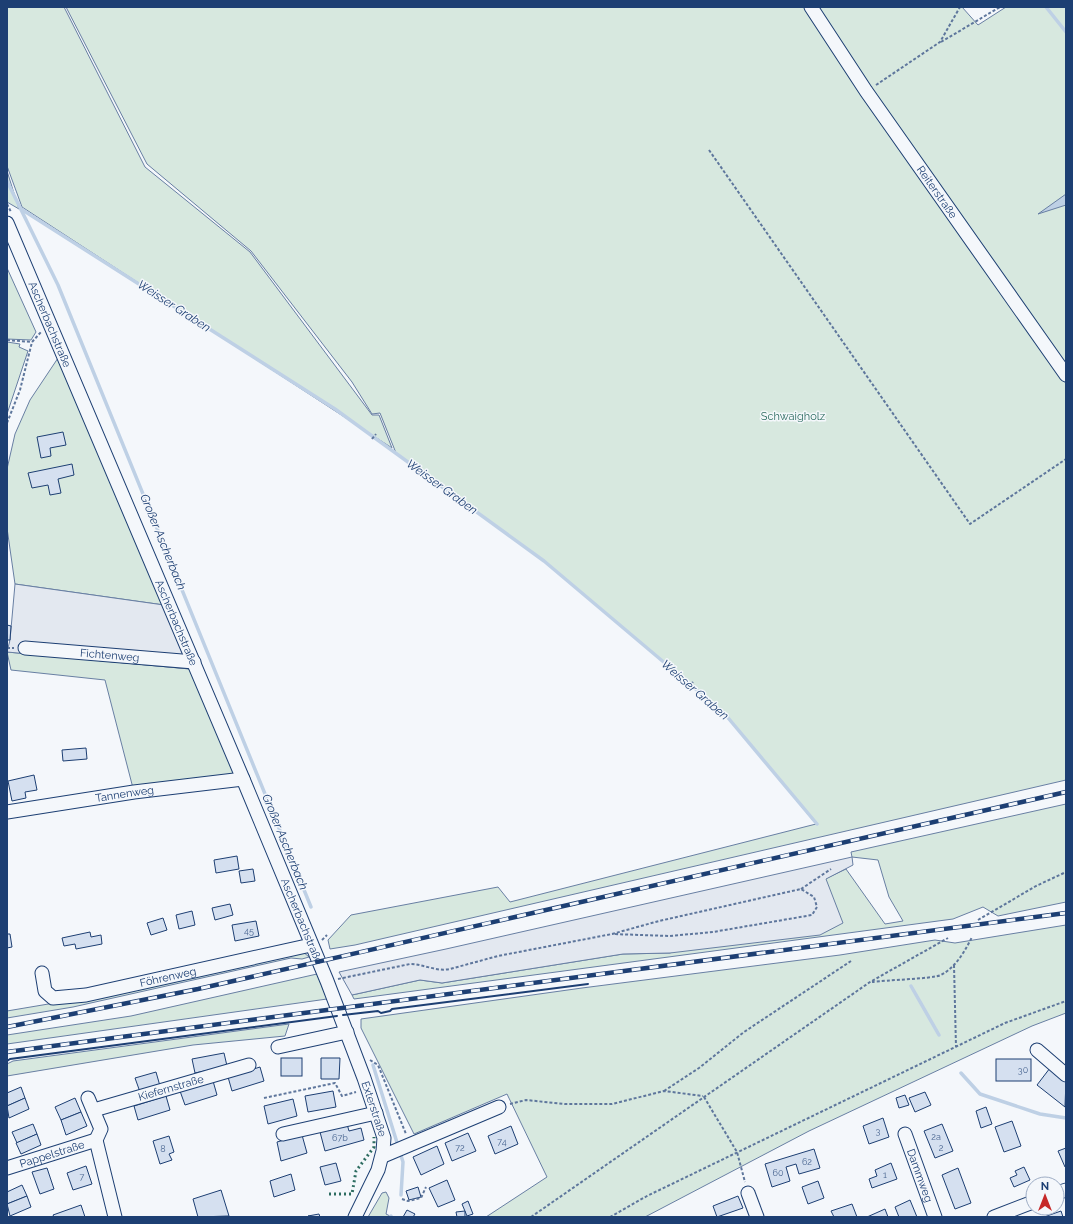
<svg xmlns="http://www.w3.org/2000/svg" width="1073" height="1224" font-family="Raleway,sans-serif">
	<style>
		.green { fill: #d7e8df; stroke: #687fa3 }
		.parking { fill: #e3e8f0; stroke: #687fa3 }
		.water { fill: #bed0e5; stroke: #687fa3 }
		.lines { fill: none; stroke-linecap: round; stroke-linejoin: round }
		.stream { stroke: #bed0e5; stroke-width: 3.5 }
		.building { fill: #d5e0f0; stroke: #1d3f73 }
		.minor-casing { stroke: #1d3f73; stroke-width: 15 }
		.path { stroke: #5e769c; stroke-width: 2; stroke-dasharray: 3 2; stroke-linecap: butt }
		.minor { stroke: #f4f7fb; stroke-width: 13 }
		.rail-casing { stroke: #1d3f73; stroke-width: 4.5 }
		.rail { stroke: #f4f7fb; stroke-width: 3; stroke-dasharray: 9; stroke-linecap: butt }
		.hedge { stroke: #2c6c60; stroke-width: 3; stroke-dasharray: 2 3; stroke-linecap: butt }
		.fence { stroke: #1d3f73; stroke-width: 1; stroke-dasharray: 5 2; stroke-linecap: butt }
		.wall { stroke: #1d3f73; stroke-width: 2 }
		.labels { text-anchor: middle; stroke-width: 3; stroke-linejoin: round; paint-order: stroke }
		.number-label { font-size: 9px; fill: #4b6792 }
		.street-label { font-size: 11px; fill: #1d3f73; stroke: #f4f7fb }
		.park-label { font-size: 11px; fill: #2c6c60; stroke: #f4f7fb }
		.water-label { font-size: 12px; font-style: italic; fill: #1d3f73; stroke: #f4f7fb }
	</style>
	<rect width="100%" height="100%" fill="#f4f7fb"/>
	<g class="green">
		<path d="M 7,7 L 64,7 L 145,167 L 250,252 L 372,415 L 379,415 L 392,448 L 22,207 L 7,166 Z"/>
		<path d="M 66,7 L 962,7 L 978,25 L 1006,7 L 1066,7 L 1066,780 L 355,945 L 330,949 L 328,940 L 351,915 L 498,887 L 510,902 L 816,824 L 724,713 L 544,561 L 396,453 L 380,413 L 372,414 L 352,382 L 251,251 L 147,164 Z"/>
		<path d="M 7,171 L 19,209 L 7,202 Z"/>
		<path d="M 7,268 L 36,332 L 31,340 L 7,339 Z"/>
		<path d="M 7,342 L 20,344 L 19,347 L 28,351 L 7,414 Z"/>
		<path d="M 60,355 L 164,605 L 15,584 L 7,528 L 7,469 L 15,434 L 30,400 Z"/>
		<path d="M 7,652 L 190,669 L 236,778 L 134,792 L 105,680 L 11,670 Z"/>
		<path d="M 1066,804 L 1066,902 L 998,916 L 983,907 L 953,919 L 354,999 L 352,995 L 420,980 L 442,983 L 623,954 L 670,953 L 846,869 L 885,924 L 903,921 L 889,897 L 878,860 L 852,857 L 851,852 Z"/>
		<path d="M 1066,925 L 1066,1013 L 1032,1026 L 809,1131 L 645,1217 L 486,1217 L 547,1177 L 507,1094 L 414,1134 L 361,1028 L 361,1019 L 582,988 L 840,955 L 935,940 L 955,943 Z"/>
		<path d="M 302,951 L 309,957 L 302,959 L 291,958 L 73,1007 L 7,1018 L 7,1011 L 72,1000 Z"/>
		<path d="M 317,974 L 327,999 L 7,1044 L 7,1035 L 131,1016 Z"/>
		<path d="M 289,1024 L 285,1036 L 193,1045 L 7,1076 L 7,1064 L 13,1061 Z"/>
		<path d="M 386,1192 L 389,1198 L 386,1214 L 390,1216 L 389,1217 L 368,1217 L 382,1193 Z"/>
	</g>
	<g class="parking">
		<path d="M 15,584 L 164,605 L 190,669 L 7,652 L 10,640 Z"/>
		<path d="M 852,857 L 853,865 L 826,879 L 843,923 L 820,935 L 670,953 L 623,954 L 442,983 L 420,980 L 352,995 L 339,972 L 446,949 Z"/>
	</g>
	<path class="water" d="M 1066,194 L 1066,205 L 1038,214 Z"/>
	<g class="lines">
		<g class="stream">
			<path d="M 1046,7 L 1066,32"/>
			<path d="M 7,181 L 58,285 L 311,907"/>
			<path d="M 21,209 L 335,409 L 544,561 L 724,713 L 817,824"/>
			<path d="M 911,986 L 939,1035"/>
			<path d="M 373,1065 L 403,1162 L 401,1195"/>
			<path d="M 961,1073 L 980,1094 L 1040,1114 L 1066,1118"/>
			<path d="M 390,1217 L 391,1216"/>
		</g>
	</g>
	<g class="building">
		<path d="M 63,432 L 66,445 L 50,448 L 51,456 L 41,458 L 37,437 Z"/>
		<path d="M 72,464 L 74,475 L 58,479 L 61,493 L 50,495 L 48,485 L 32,488 L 28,473 Z"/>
		<path d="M 7,625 L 11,626 L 10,640 L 7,640 Z"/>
		<path d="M 86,748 L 87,759 L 63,761 L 62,750 Z"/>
		<path d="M 34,775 L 37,790 L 25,792 L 26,798 L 12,801 L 8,781 Z"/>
		<path d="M 237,856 L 239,869 L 216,873 L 214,860 Z"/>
		<path d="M 253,869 L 255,881 L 241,883 L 239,871 Z"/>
		<path d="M 230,904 L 233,915 L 215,920 L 212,908 Z"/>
		<path d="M 192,911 L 195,925 L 179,929 L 176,915 Z"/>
		<path d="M 163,918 L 167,930 L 151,935 L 147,923 Z"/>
		<path d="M 256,921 L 259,936 L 235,941 L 232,925 Z"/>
		<path d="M 90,932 L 91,937 L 101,935 L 102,944 L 76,949 L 75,944 L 64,946 L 62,938 Z"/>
		<path d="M 7,934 L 10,934 L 12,947 L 7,948 Z"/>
		<path d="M 224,1053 L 227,1066 L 195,1073 L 192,1059 Z"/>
		<rect x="281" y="1058" width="21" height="18"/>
		<path d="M 321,1058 L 340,1058 L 339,1079 L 321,1079 Z"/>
		<rect x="996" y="1059" width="35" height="22"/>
		<path d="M 260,1067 L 264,1081 L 232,1091 L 228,1077 Z"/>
		<path d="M 1050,1068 L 1066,1080 L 1065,1107 L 1037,1085 Z"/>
		<path d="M 156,1072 L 160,1086 L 140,1092 L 135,1078 Z"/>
		<path d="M 213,1081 L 217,1095 L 185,1105 L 180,1091 Z"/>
		<path d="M 21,1087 L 25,1098 L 7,1106 L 7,1093 Z"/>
		<path d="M 333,1091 L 336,1107 L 308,1112 L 305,1096 Z"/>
		<path d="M 925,1092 L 931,1105 L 915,1112 L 909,1098 Z"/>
		<path d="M 905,1095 L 909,1105 L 899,1108 L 896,1098 Z"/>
		<path d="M 166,1096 L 170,1110 L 138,1120 L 134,1106 Z"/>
		<path d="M 25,1098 L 29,1109 L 9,1118 L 7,1106 Z"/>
		<path d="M 75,1098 L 81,1112 L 61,1120 L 55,1107 Z"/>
		<path d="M 293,1099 L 297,1116 L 268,1124 L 264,1106 Z"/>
		<path d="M 986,1107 L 992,1124 L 981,1128 L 976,1111 Z"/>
		<path d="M 81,1112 L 87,1126 L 66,1135 L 61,1120 Z"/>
		<path d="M 883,1118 L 889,1137 L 869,1144 L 863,1126 Z"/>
		<path d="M 1012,1121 L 1021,1146 L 1004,1152 L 995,1127 Z"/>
		<path d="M 33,1124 L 37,1134 L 17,1143 L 12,1132 Z"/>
		<path d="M 347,1124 L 349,1131 L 361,1128 L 364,1140 L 325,1151 L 320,1132 Z"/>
		<path d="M 942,1124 L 953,1151 L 935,1158 L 924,1131 Z"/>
		<path d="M 511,1126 L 518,1144 L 495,1154 L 488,1136 Z"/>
		<path d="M 468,1133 L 476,1151 L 452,1161 L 445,1143 Z"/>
		<path d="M 37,1134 L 41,1145 L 21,1154 L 16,1143 Z"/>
		<path d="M 302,1135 L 307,1153 L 281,1161 L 277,1142 Z"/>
		<path d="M 169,1136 L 174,1152 L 169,1154 L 172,1160 L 160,1164 L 153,1141 Z"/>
		<path d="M 437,1146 L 444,1164 L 421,1175 L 413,1157 Z"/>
		<path d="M 1066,1148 L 1066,1167 L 1065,1167 L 1058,1151 Z"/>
		<path d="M 814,1149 L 820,1168 L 799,1174 L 796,1164 L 786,1167 L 790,1181 L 772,1187 L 765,1164 Z"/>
		<path d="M 336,1163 L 341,1181 L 325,1185 L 320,1167 Z"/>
		<path d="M 891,1163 L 897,1179 L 872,1188 L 869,1179 L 877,1176 L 875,1170 Z"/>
		<path d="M 86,1166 L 92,1184 L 73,1190 L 67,1173 Z"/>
		<path d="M 1024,1167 L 1030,1180 L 1014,1187 L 1010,1178 L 1017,1175 L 1015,1171 Z"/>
		<path d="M 47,1168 L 54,1189 L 40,1194 L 32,1172 Z"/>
		<path d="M 958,1168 L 971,1203 L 955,1209 L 942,1175 Z"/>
		<path d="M 291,1174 L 295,1190 L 274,1197 L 270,1181 Z"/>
		<path d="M 447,1180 L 455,1200 L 438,1207 L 429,1188 Z"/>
		<path d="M 818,1181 L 824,1198 L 808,1204 L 802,1187 Z"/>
		<path d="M 22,1185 L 27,1196 L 7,1204 L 7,1192 Z"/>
		<path d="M 418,1187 L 421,1197 L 409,1200 L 406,1191 Z"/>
		<path d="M 221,1190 L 229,1216 L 198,1217 L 193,1199 Z"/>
		<path d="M 27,1196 L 31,1207 L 10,1216 L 7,1204 Z"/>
		<path d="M 738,1196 L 743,1208 L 717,1217 L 713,1206 Z"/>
		<path d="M 910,1200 L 917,1217 L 899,1217 L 895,1207 Z"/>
		<path d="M 468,1201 L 473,1214 L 467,1216 L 462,1204 Z"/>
		<path d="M 852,1204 L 857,1217 L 834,1217 L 831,1211 Z"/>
		<path d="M 81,1205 L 85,1217 L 54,1217 L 53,1215 Z"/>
		<path d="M 885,1209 L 888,1217 L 867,1217 Z"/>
		<path d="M 407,1210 L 415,1214 L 413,1217 L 403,1217 Z"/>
		<path d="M 465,1211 L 465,1217 L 457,1217 L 456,1212 Z"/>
		<path d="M 1061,1211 L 1063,1217 L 1044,1217 Z"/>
		<path d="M 319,1214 L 320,1217 L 308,1216 Z"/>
	</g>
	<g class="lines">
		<g class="minor-casing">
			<g id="minor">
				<path id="s1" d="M 811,7 L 866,91 L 1066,375"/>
				<path id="s2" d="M 7,223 L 243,779 L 327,981 L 364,1078 L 384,1138 L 383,1151 L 378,1170 L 355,1217"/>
				<path id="s3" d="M 25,648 L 194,662"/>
				<path id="s4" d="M 7,812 L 134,792 L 243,779"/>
				<path id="s5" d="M 42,973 L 45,991 L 53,998 L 86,995 L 311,945"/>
				<path d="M 278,1047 L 347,1032"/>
				<path d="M 1037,1050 L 1066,1075"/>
				<path d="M 88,1098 L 101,1129 L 96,1140 L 115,1217"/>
				<path id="s6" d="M 94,1110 L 249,1065"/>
				<path d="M 283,1134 L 376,1113"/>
				<path id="s7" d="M 905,1134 L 935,1217"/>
				<path d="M 383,1156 L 499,1107"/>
				<path id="s8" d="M 7,1168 L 96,1140"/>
				<path d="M 748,1193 L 757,1217"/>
				<path d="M 1057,1193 L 1066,1190"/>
				<path d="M 994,1217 L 1033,1202"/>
			</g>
		</g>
		<g class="path">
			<path d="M 941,42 L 1000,7"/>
			<path d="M 876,85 L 940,42 L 960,7"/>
			<path d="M 709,150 L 970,524 L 1066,459"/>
			<path d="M 7,204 L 11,212"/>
			<path d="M 7,340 L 32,342"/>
			<path d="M 7,423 L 20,390 L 32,342 L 41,332"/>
			<path d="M 372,439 L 376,434"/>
			<path d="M 7,648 L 14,648"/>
			<path d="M 688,688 L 693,682"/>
			<path d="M 801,889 L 831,869"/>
			<path d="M 978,920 L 1036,886 L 1066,872"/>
			<path d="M 322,940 L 327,935"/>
			<path d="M 954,965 L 956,1047"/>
			<path d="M 338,979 L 410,964 C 424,964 436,972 450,969 L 498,956 L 612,934 L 659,921 L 801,889 L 814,897 L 817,907 L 812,915 L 713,932 L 670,936 L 612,934"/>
			<path d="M 872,982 C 885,980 932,979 941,975 C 956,967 965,951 972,937"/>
			<path d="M 370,1060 L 378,1065 L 406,1134"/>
			<path d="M 664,1091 L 699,1068 L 744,1032 L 851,961"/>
			<path d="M 704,1097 L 737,1152 L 745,1182"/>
			<path d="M 264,1098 L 335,1083 L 342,1096 L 356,1092"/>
			<path d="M 510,1104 L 526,1100 L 565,1104 L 612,1104 L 664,1091 L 703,1096"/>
			<path d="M 402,1199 L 408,1201 L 421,1198 L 426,1187"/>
			<path d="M 531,1217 L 870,982 L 948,938"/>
			<path d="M 610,1217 L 647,1196 L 1005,1023 L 1066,1001"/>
		</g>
		<use href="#minor" class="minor"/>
		<g class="rail-casing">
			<g id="rail">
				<path d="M 7,1027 L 198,989 L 1066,792"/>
				<path d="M 7,1052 L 1066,913"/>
			</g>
		</g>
		<use href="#rail" class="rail"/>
		<path class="hedge" d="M 329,1194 L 352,1194 L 356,1171 L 374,1147 L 374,1137"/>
		<path class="fence" d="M 395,1217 L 395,1216"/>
		<g class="wall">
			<path d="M 343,1015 L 378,1011 L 381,1013 L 390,1011 L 392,1009 L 588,984"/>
			<path d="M 7,1061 L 10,1059 L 337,1016"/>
		</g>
	</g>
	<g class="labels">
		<g class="number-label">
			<text x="249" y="934">45</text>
			<text x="1023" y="1073">30</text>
			<text x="878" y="1134">3</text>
			<text x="936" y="1140">2a</text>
			<text x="340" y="1141">67b</text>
			<text x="502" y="1145">74</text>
			<text x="460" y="1151">72</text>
			<text x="941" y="1151">2</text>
			<text x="163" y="1152">8</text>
			<text x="807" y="1165">62</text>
			<text x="778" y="1176">60</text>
			<text x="885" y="1178">1</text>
			<text x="82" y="1180">7</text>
		</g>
		<g class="street-label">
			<text dy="4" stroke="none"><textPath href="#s1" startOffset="224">Reiterstraße</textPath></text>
			<text dy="4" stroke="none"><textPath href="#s2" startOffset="110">Ascherbachstraße</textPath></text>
			<text dy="4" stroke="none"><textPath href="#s2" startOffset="434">Ascherbachstraße</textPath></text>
			<text dy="4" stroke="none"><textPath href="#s3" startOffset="85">Fichtenweg</textPath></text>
			<text dy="4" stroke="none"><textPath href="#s4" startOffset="119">Tannenweg</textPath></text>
			<text dy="4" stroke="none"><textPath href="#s2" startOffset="758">Ascherbachstraße</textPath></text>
			<text dy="4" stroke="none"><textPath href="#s5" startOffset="146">Föhrenweg</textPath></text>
			<text dy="4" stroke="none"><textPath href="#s6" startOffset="80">Kiefernstraße</textPath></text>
			<text dy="4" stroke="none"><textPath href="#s2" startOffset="959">Exterstraße</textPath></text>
			<text dy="4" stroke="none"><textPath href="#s8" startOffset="47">Pappelstraße</textPath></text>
			<text dy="4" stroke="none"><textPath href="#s7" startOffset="44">Dammweg</textPath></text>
		</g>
		<g class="park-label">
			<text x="793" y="420">Schwaigholz</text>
		</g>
		<g class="water-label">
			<text transform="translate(174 306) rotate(33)" y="4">Weisser Graben</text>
			<text transform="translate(442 487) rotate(36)" y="4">Weisser Graben</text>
			<text transform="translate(163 542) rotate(68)" y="4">Großer Ascherbach</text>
			<text transform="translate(695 690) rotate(41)" y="4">Weisser Graben</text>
			<text transform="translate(285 842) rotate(68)" y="4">Großer Ascherbach</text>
		</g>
	</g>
	<rect width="1073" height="1224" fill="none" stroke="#1d3f73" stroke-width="16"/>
	<g transform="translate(1045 1196)"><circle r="19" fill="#f4f7fb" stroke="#9eadc5"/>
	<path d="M0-3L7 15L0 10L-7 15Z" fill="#c62828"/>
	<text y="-6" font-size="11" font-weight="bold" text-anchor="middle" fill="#1d3f73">N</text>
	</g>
</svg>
